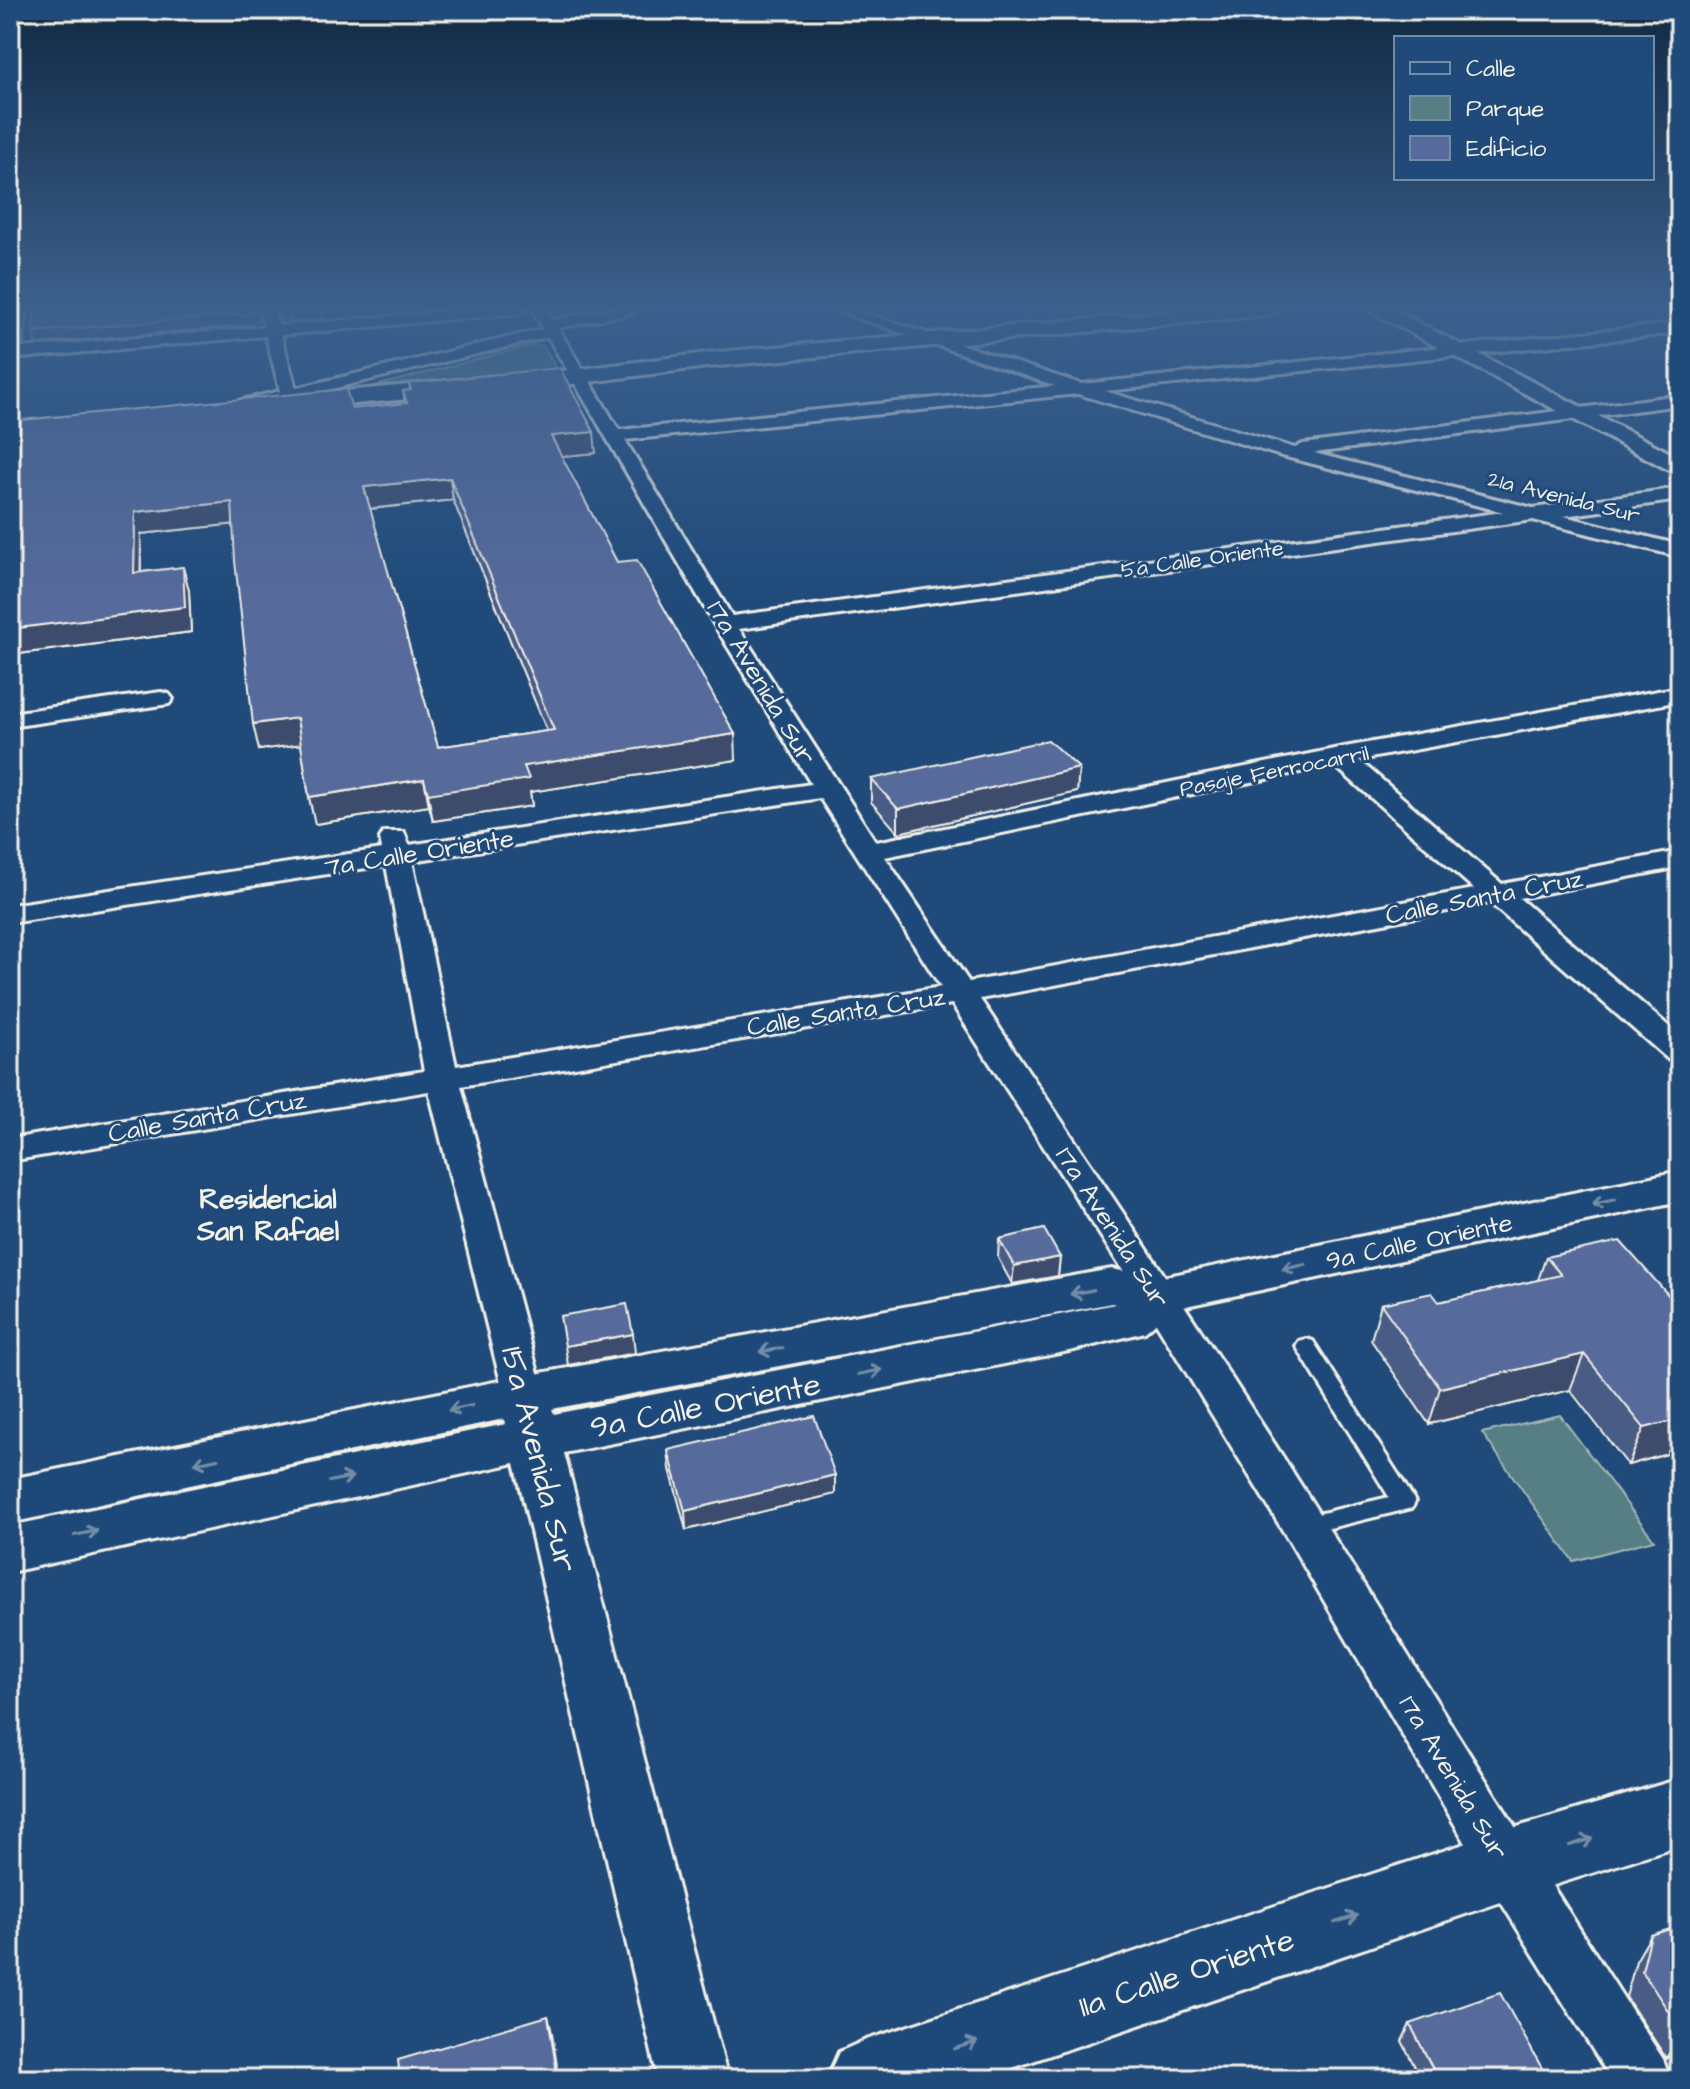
<svg xmlns="http://www.w3.org/2000/svg" width="1690" height="2089" font-family="'Architects Daughter',sans-serif">
	<style>
		.green { fill: #577e85; stroke: #a6b8b6; stroke-width: 2 }
		.lines { fill: none; stroke-linecap: round; stroke-linejoin: round }
		.service-casing { stroke: #f4f1e8; stroke-width: 6 }
		.minor-casing { stroke: #f4f1e8; stroke-width: 6 }
		.tertiary-casing { stroke: #f4f1e8; stroke-width: 6 }
		.secondary-casing { stroke: #f4f1e8; stroke-width: 6 }
		.service { fill: #1f4a7a; fill-rule: evenodd }
		.minor { fill: #1f4a7a; fill-rule: evenodd }
		.tertiary { fill: #1f4a7a; fill-rule: evenodd }
		.secondary { fill: #1f4a7a; fill-rule: evenodd }
		.wall { fill: #4a5c85; stroke: #f4f1e8; stroke-width: 2; fill-rule: evenodd }
		.shaded-wall { fill: #3c4b6c; stroke: #f4f1e8; stroke-width: 2 }
		.building { fill: #566b9b; stroke: #f4f1e8; stroke-width: 2; fill-rule: evenodd }
		.oneway { stroke: #748da6 }
		.labels { text-anchor: middle; stroke-width: 6; stroke-linejoin: round; paint-order: stroke }
		.far-street-label { font-size: 22px; fill: #f4f1e8; stroke: #1f4a7a }
		.street-label { font-size: 26px; fill: #f4f1e8; stroke: #1f4a7a }
		.neighbourhood-label { font-size: 28px; font-weight: bold; fill: #f4f1e8; stroke: #1f4a7a }
		.near-street-label { font-size: 32px; fill: #f4f1e8; stroke: #1f4a7a }
	</style>
	<rect width="100%" height="100%" fill="#1f4a7a"/>
	<filter id="ink" filterUnits="userSpaceOnUse"><feTurbulence type="fractalNoise" baseFrequency=".0125" numOctaves="2"/><feDisplacementMap in="SourceGraphic" scale="16" xChannelSelector="R" yChannelSelector="G"/><feConvolveMatrix kernelMatrix="1 2 1 2 8 2 1 2 1" color-interpolation-filters="sRGB"/></filter>
	<g filter="url(#ink)">
		<g class="green">
			<path d="M 532,345 L 543,346 L 558,371 L 370,391 L 367,388 Z"/>
			<path d="M 1560,1415 L 1654,1540 L 1573,1561 L 1482,1433 Z"/>
		</g>
		<g class="lines">
			<g class="service-casing">
				<path id="service" d="M 1306,1339 L 1313,1341 L 1412,1496 L 1415,1502 L 1412,1508 L 1305,1534 L 1297,1531 L 1294,1525 L 1297,1519 L 1389,1497 L 1296,1346 L 1299,1341 Z"/>
			</g>
			<g class="minor-casing">
				<g id="minor">
					<path d="M 13,309 L 27,309 L 21,348 L 264,327 L 260,309 L 274,309 L 279,326 L 469,309 L 528,309 L 521,313 L 281,335 L 296,388 L 543,329 L 532,309 L 546,309 L 553,320 L 608,309 L 639,309 L 632,313 L 558,328 L 619,430 L 1055,386 L 832,309 L 854,309 L 1081,384 L 1680,323 L 1680,333 L 1105,391 L 1295,448 L 1303,444 L 1680,395 L 1680,405 L 1314,453 L 1533,508 L 1680,488 L 1680,500 L 1564,516 L 1680,545 L 1680,557 L 1533,520 L 739,629 L 876,842 L 1339,748 L 1680,687 L 1680,701 L 1359,760 L 1502,884 L 1680,851 L 1680,867 L 1519,898 L 1680,1036 L 1680,1063 L 1669,1060 L 1490,903 L 980,999 C 1094,1169 1208,1339 1318,1512 C 1433,1694 1545,1878 1663,2059 L 1671,2079 L 1611,2079 L 1489,1883 L 1288,1539 L 1145,1305 L 952,1004 L 461,1086 L 544,1395 L 538,1406 L 524,1411 L 510,1406 L 504,1395 L 429,1091 L 10,1161 L 10,1139 L 424,1071 L 386,865 L 10,923 L 10,905 L 382,849 L 380,838 L 384,832 L 404,832 L 409,845 L 811,784 L 714,624 L 548,337 L 244,410 L 236,405 L 238,401 L 280,391 L 266,336 L 10,359 ZM 1078,394 L 1278,455 L 1503,512 L 732,616 L 625,440 ZM 1334,765 L 1474,889 L 969,982 L 885,857 ZM 820,798 L 941,987 L 456,1066 L 412,861 Z"/>
					<path d="M 161,692 L 169,694 L 173,699 L 169,704 L 10,727 L 10,713 Z"/>
				</g>
			</g>
			<g class="tertiary-casing">
				<path id="tertiary" d="M 1680,1171 L 1680,1201 L 1172,1309 L 1145,1332 L 1074,1350 L 564,1453 L 728,2079 L 658,2079 L 515,1463 L 10,1572 L 10,1526 L 506,1424 L 504,1419 L 10,1523 L 10,1479 L 524,1376 L 1112,1269 L 1158,1278 ZM 1115,1304 L 554,1414 L 552,1409 L 1112,1303 Z"/>
			</g>
			<g class="secondary-casing">
				<g id="secondary">
					<path d="M 1199,309 L 1278,309 L 1268,315 L 707,367 L 581,383 L 291,410 L 283,408 L 279,403 L 283,398 L 291,396 L 581,369 L 707,353 Z"/>
					<path d="M 1366,309 L 1392,309 L 1680,458 L 1680,476 Z"/>
					<path d="M 79,417 L 87,419 L 91,424 L 87,429 L 10,439 L 10,425 Z"/>
					<path d="M 1680,1779 L 1680,1845 L 1507,1900 L 980,2079 L 827,2079 L 839,2052 L 866,2040 L 1507,1830 Z"/>
				</g>
			</g>
			<use href="#service" class="service"/>
			<use href="#minor" class="minor"/>
			<use href="#tertiary" class="tertiary"/>
			<use href="#secondary" class="secondary"/>
		</g>
		<g class="wall">
			<path d="M 277,309 L 323,309 L 324,319 L 291,322 L 280,319 Z"/>
			<path d="M 409,383 L 596,453 L 561,456 L 617,562 L 736,760 L 530,792 L 532,806 L 433,821 L 429,806 L 315,824 L 309,797 L 301,744 L 259,750 L 233,524 L 141,534 L 141,572 L 183,567 L 189,591 L 191,632 L 10,655 L 10,543 L 14,517 L 11,505 L 352,409 L 405,404 L 403,391 L 410,390 ZM 453,500 L 547,731 L 438,747 L 370,509 Z"/>
			<path d="M 1079,768 L 1077,792 L 898,833 L 871,802 L 871,779 Z"/>
			<path d="M 999,1239 L 1060,1257 L 1058,1276 L 1012,1284 L 998,1258 Z"/>
			<path d="M 1546,1257 L 1680,1308 L 1680,1471 L 1667,1454 L 1628,1465 L 1570,1390 L 1429,1424 L 1371,1340 L 1381,1304 L 1439,1302 L 1538,1280 Z"/>
			<path d="M 668,1450 L 835,1475 L 835,1494 L 686,1530 L 670,1469 Z"/>
			<path d="M 1680,1926 L 1680,2054 L 1666,2058 L 1626,1997 L 1636,1961 L 1651,1935 Z"/>
			<path d="M 1410,2024 L 1548,2079 L 1421,2079 L 1402,2041 Z"/>
		</g>
		<g class="shaded-wall">
			<path d="M 310,309 L 323,309 L 324,319 L 291,322 L 289,311 Z"/>
			<path d="M 257,310 L 259,320 L 250,325 L 36,344 L 33,332 Z"/>
			<path d="M 594,432 L 596,453 L 553,457 L 551,436 Z"/>
			<path d="M 450,478 L 453,500 L 368,509 L 364,487 Z"/>
			<path d="M 232,502 L 237,524 L 141,534 L 140,596 L 134,573 L 135,512 Z"/>
			<path d="M 183,567 L 189,591 L 191,632 L 10,655 L 10,629 Z"/>
			<path d="M 297,718 L 302,744 L 259,750 L 253,724 Z"/>
			<path d="M 735,734 L 736,760 L 530,792 L 532,806 L 433,821 L 428,794 L 524,766 Z"/>
			<path d="M 1079,768 L 1077,792 L 898,833 L 898,809 Z"/>
			<path d="M 424,779 L 429,806 L 315,824 L 309,797 Z"/>
			<path d="M 1060,1257 L 1058,1276 L 1012,1284 L 1014,1266 Z"/>
			<path d="M 633,1334 L 635,1353 L 568,1365 L 565,1346 Z"/>
			<path d="M 1584,1354 L 1570,1390 L 1429,1424 L 1440,1388 Z"/>
			<path d="M 1680,1419 L 1680,1425 L 1667,1454 L 1628,1465 L 1644,1428 Z"/>
			<path d="M 835,1475 L 835,1494 L 686,1530 L 685,1511 Z"/>
			<path d="M 548,2016 L 552,2033 L 559,2079 L 558,2079 Z"/>
			<path d="M 1680,2038 L 1680,2054 L 1666,2058 Z"/>
		</g>
		<g class="building">
			<path d="M 35,309 L 90,309 L 96,312 L 130,309 L 257,310 L 248,314 L 33,332 Z"/>
			<path d="M 283,309 L 310,309 L 289,311 Z"/>
			<path d="M 560,368 L 594,432 L 551,436 L 617,562 L 637,560 L 735,734 L 524,766 L 529,779 L 428,794 L 424,779 L 309,797 L 297,718 L 253,724 L 235,561 L 232,502 L 135,512 L 134,573 L 183,567 L 185,607 L 10,629 L 10,543 L 16,505 L 11,505 L 21,420 L 346,389 L 352,409 L 407,403 L 403,391 L 411,390 L 409,383 ZM 450,478 L 554,730 L 438,747 L 364,487 Z"/>
			<path d="M 1048,740 L 1079,768 L 898,809 L 871,779 Z"/>
			<path d="M 1044,1229 L 1060,1257 L 1014,1266 L 999,1239 Z"/>
			<path d="M 1620,1241 L 1680,1308 L 1680,1419 L 1644,1428 L 1584,1354 L 1440,1388 L 1381,1304 L 1432,1293 L 1439,1302 L 1561,1275 L 1546,1257 Z"/>
			<path d="M 627,1304 L 633,1334 L 565,1346 L 560,1316 Z"/>
			<path d="M 814,1416 L 835,1475 L 685,1511 L 668,1450 Z"/>
			<path d="M 1680,1926 L 1680,2029 L 1642,1971 L 1651,1935 Z"/>
			<path d="M 1500,1993 L 1548,2079 L 1438,2079 L 1410,2024 Z"/>
			<path d="M 548,2016 L 558,2079 L 400,2079 L 398,2060 Z"/>
		</g>
		<defs><path id="oneway-shaft" d="M-6 0H5M1.5-3L5.5 0L1.5 3" fill="none" stroke-width="1.6" stroke-linecap="round" stroke-linejoin="round" transform="scale(2)"/></defs>
		<g class="oneway">
			<use href="#oneway-shaft" transform="translate(1604 1202) rotate(168)"/>
			<use href="#oneway-shaft" transform="translate(1294 1267) rotate(168)"/>
			<use href="#oneway-shaft" transform="translate(1082 1292) rotate(169)"/>
			<use href="#oneway-shaft" transform="translate(771 1350) rotate(170)"/>
			<use href="#oneway-shaft" transform="translate(870 1372) rotate(-11)"/>
			<use href="#oneway-shaft" transform="translate(460 1408) rotate(168)"/>
			<use href="#oneway-shaft" transform="translate(206 1461) rotate(168)"/>
			<use href="#oneway-shaft" transform="translate(341 1479) rotate(-12)"/>
			<use href="#oneway-shaft" transform="translate(86 1533) rotate(-12)"/>
			<use href="#oneway-shaft" transform="translate(1581 1842) rotate(-17)"/>
			<use href="#oneway-shaft" transform="translate(1346 1919) rotate(-18)"/>
			<use href="#oneway-shaft" transform="translate(966 2045) rotate(-18)"/>
		</g>
	</g>
	<linearGradient id="sky" x2="0" y2="1"><stop stop-color="#112943"/><stop offset="0.51" stop-color="#3c608d"/><stop offset="1" stop-color="#3c608d" stop-opacity="0"/></linearGradient>
	<rect width="1690" height="602" fill="url(#sky)"/>
	<g class="labels">
		<g class="far-street-label">
			<text transform="translate(1564 496) rotate(14)" y="8">21a Avenida Sur</text>
			<text transform="translate(1202 558) rotate(-8)" y="8">5a Calle Oriente</text>
			<text transform="translate(1274 770) rotate(-11)" y="8">Pasaje Ferrocarril</text>
		</g>
		<g class="street-label">
			<text transform="translate(762 682) rotate(59)" y="9">17a Avenida Sur</text>
			<text transform="translate(419 852) rotate(-9)" y="9">7a Calle Oriente</text>
			<text transform="translate(1484 896) rotate(-11)" y="9">Calle Santa Cruz</text>
			<text transform="translate(846 1011) rotate(-9)" y="9">Calle Santa Cruz</text>
			<text transform="translate(207 1116) rotate(-10)" y="9">Calle Santa Cruz</text>
			<text transform="translate(1113 1227) rotate(57)" y="9">17a Avenida Sur</text>
			<text transform="translate(1419 1241) rotate(-12)" y="9">9a Calle Oriente</text>
			<text transform="translate(1454 1777) rotate(59)" y="9">17a Avenida Sur</text>
		</g>
		<g class="neighbourhood-label">
			<text x="268" y="1208">Residencial<tspan x="268" dy="32">San Rafael</tspan></text>
		</g>
		<g class="near-street-label">
			<text transform="translate(705 1405) rotate(-11)" y="11">9a Calle Oriente</text>
			<text transform="translate(540 1459) rotate(76)" y="11">15a Avenida Sur</text>
			<text transform="translate(1186 1972) rotate(-18)" y="11">11a Calle Oriente</text>
		</g>
	</g>
	<rect width="1690" height="2089" fill="none" stroke="#1f4a7a" stroke-width="40"/>
	<rect x="20" y="20" width="1650" height="2049" fill="none" stroke="#f4f1e8" stroke-width="3" filter="url(#ink)"/>
	<rect x="1394" y="36" width="260" height="144" fill="#1f4a7a" stroke="#748da6" stroke-width="2"/>
	<rect x="1410" y="62" width="40" height="12" fill="#1f4a7a" stroke="#748da6" stroke-width="2"/>
	<text x="1466" y="76" font-size="24" fill="#f4f1e8">Calle</text>
	<rect x="1410" y="96" width="40" height="24" fill="#577e85" stroke="#748da6" stroke-width="2"/>
	<text x="1466" y="116" font-size="24" fill="#f4f1e8">Parque</text>
	<rect x="1410" y="136" width="40" height="24" fill="#566b9b" stroke="#748da6" stroke-width="2"/>
	<text x="1466" y="156" font-size="24" fill="#f4f1e8">Edificio</text>
</svg>
